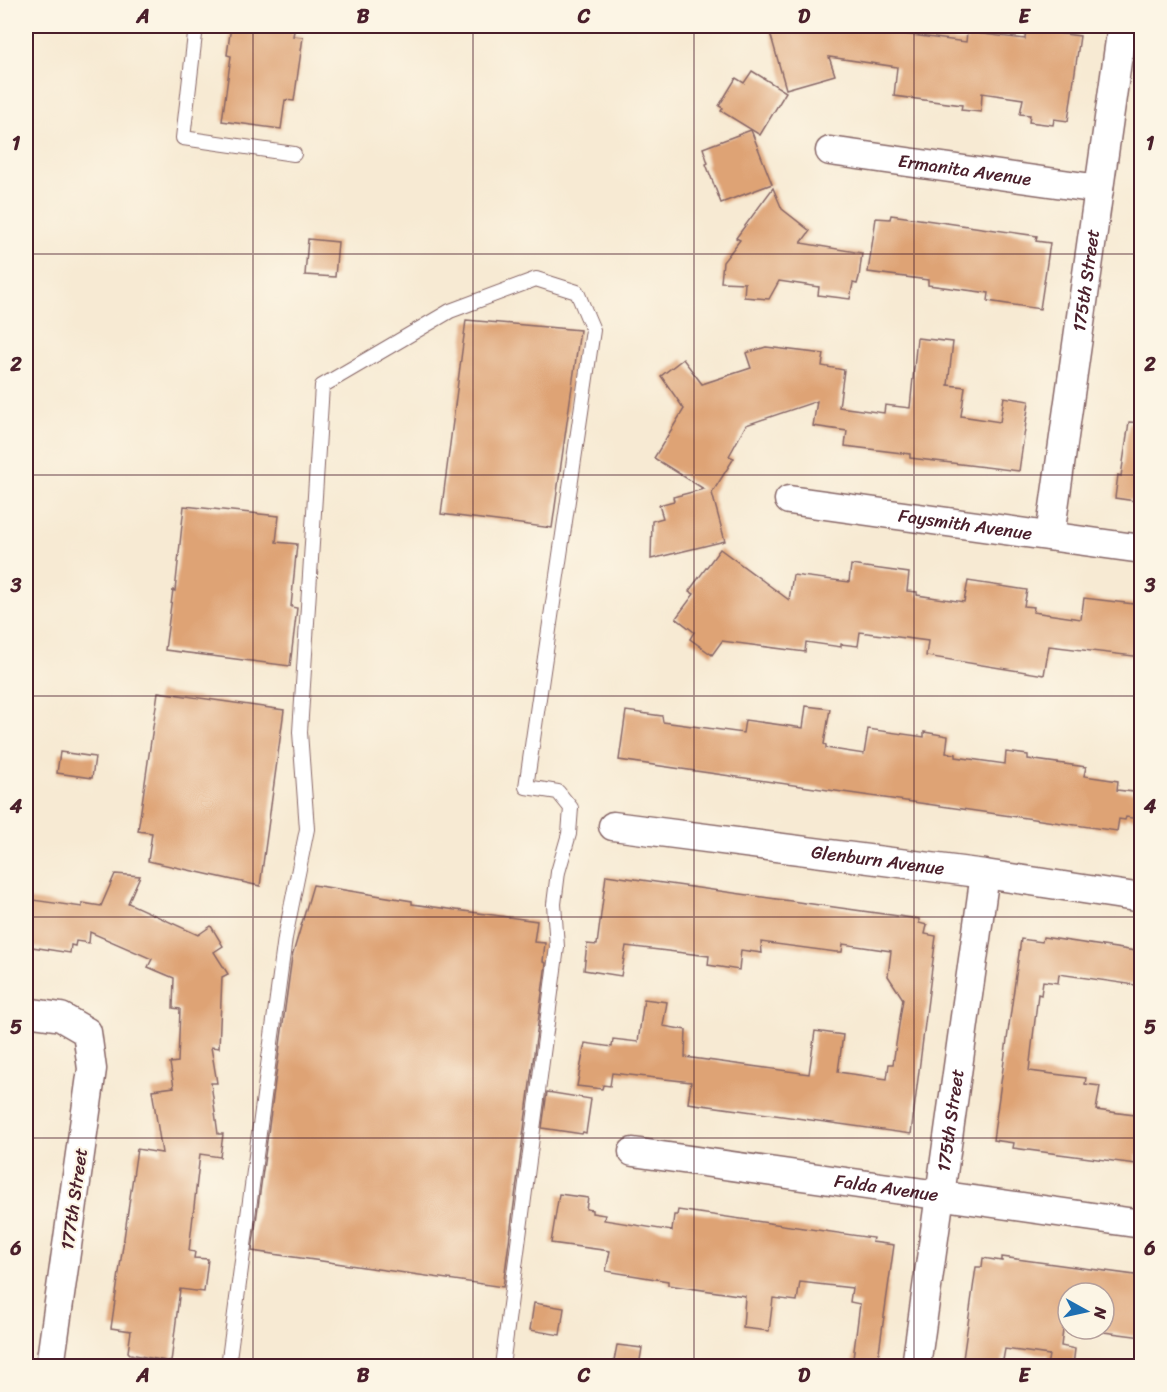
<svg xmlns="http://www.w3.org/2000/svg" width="1167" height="1392" font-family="Sriracha,sans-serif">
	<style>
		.building { fill: #dea375 }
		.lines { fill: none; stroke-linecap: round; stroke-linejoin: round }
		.service-casing { stroke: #876666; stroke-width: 16 }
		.minor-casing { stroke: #876666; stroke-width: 31 }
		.service { stroke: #fff; stroke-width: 14 }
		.minor { stroke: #fff; stroke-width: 28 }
		.grid { fill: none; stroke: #4a1f2b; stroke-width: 1.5; stroke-opacity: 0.55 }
		.labels { text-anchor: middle; stroke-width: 4.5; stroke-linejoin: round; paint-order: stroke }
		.street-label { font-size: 18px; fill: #4a1f2b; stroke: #fcf5e5 }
		.neatline { fill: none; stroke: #4a1f2b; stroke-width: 2 }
		.grid-label { font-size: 20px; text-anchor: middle; font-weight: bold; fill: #4a1f2b }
	</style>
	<rect width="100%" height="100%" fill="#fcf5e5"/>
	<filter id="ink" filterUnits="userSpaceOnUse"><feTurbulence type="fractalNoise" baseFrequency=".0167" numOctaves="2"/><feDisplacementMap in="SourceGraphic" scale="12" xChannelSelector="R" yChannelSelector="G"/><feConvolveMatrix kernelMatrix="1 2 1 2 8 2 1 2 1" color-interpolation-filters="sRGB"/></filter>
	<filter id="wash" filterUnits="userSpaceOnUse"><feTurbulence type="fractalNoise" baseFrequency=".008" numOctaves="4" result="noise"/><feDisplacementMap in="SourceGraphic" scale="24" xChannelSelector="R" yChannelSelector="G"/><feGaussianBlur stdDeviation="1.35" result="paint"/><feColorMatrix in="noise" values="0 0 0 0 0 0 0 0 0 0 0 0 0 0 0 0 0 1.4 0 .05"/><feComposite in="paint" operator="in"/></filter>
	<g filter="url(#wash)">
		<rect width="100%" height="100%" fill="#f7ead3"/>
		<g id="blocks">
			<g class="building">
				<path d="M 231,26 L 295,26 L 293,36 L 303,37 L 294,101 L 285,100 L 281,129 L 222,121 L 231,56 L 227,55 Z"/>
				<path d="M 779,26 L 889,26 L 888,32 L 966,42 L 967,32 L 1025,39 L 1026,29 L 1080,36 L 1068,121 L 1054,119 L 1053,125 L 1029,122 L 1030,115 L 1020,114 L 1023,99 L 982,93 L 981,112 L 961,110 L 962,105 L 894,96 L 897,67 L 829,57 L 835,75 L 786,89 L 769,29 Z"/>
				<path d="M 752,71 L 786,92 L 760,135 L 721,111 L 723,108 L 719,106 L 736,78 L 744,83 Z"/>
				<path d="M 751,130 L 772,184 L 721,203 L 706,164 L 708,163 L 703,148 Z"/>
				<path d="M 773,188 L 782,209 L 810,231 L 801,243 L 862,253 L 859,277 L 857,284 L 853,283 L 850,299 L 818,295 L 819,287 L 779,281 L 769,299 L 744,297 L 745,283 L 721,282 L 723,262 L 740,240 L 736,238 Z"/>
				<path d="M 891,215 L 1037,236 L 1036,241 L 1050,243 L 1040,309 L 988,301 L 989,293 L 928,285 L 928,280 L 868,272 L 876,218 L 890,219 Z"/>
				<path d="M 308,239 L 338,242 L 335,277 L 305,275 Z"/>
				<path d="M 466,320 L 580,330 L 552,528 L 441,514 Z"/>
				<path d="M 917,338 L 953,342 L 948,385 L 965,387 L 961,416 L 1000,422 L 1004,397 L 1029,401 L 1019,471 L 910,458 L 910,454 L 845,446 L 847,431 L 813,426 L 817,401 L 746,425 L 729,456 L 734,458 L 712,493 L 725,541 L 651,559 L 652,521 L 663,518 L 659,505 L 674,501 L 673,497 L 704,489 L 654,458 L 684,409 L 661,376 L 683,359 L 702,384 L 751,368 L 746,353 L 766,347 L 824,354 L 822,366 L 844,370 L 839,407 L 884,413 L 885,405 L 910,408 Z"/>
				<path d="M 1129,422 L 1142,423 L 1142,502 L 1115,498 L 1118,475 L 1121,476 Z"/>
				<path d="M 184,506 L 279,516 L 276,542 L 297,544 L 291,607 L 297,608 L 290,666 L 165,650 L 173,590 L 175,591 Z"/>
				<path d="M 720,549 L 789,600 L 793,575 L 849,582 L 851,565 L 909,573 L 907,591 L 917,592 L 917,595 L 964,602 L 968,581 L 1027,590 L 1024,606 L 1034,607 L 1033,612 L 1081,619 L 1084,598 L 1142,605 L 1142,657 L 1049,646 L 1044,675 L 926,656 L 928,641 L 860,632 L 858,646 L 841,644 L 841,647 L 806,642 L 805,652 L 722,641 L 712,655 L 690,639 L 694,632 L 676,618 L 694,594 L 689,591 Z"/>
				<path d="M 158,692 L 284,710 L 260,886 L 148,861 L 152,833 L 138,831 Z"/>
				<path d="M 806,706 L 830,709 L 824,744 L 826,745 L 826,748 L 864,754 L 868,729 L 924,737 L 924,732 L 948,736 L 946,753 L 956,754 L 956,757 L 1005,764 L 1006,752 L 1028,755 L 1028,759 L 1086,767 L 1084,776 L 1118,781 L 1117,790 L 1142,793 L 1138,819 L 1126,817 L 1125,820 L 1119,819 L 1117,831 L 619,760 L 626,711 L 662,716 L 663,722 L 743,733 L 745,720 L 803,728 Z"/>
				<path d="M 60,752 L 95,757 L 92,778 L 57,773 Z"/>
				<path d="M 115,874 L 140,876 L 128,903 L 198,935 L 211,926 L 223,946 L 214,952 L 228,974 L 222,977 L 219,1048 L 211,1047 L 217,1083 L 211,1083 L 218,1134 L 223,1134 L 220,1157 L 200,1154 L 189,1251 L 195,1252 L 194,1258 L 208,1259 L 204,1292 L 180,1289 L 171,1362 L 130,1354 L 128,1352 L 131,1331 L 111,1328 L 137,1149 L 162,1153 L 152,1090 L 174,1087 L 170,1063 L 178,1062 L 180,1009 L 173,1008 L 174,978 L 148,967 L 152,959 L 90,932 L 89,943 L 76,941 L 75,946 L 71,945 L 70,953 L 26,946 L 26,899 L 82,907 L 82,903 L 101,906 Z"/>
				<path d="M 606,875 L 919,919 L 919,923 L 927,925 L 925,934 L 936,936 L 911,1134 L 688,1103 L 691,1082 L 612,1073 L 610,1086 L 603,1085 L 602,1089 L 577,1086 L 585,1043 L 612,1047 L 613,1039 L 638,1042 L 644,999 L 667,1002 L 663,1026 L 686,1030 L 685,1057 L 809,1074 L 815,1031 L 843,1035 L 838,1072 L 887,1079 L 889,1064 L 893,1064 L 903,999 L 888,976 L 891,951 L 843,944 L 842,952 L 836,952 L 761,942 L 762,953 L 741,950 L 739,970 L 708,965 L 709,956 L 626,946 L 621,976 L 584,970 L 587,944 L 597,945 Z"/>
				<path d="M 313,885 L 412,901 L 412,904 L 537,921 L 534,942 L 545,943 L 543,962 L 546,963 L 503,1287 L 252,1251 L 292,957 Z"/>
				<path d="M 1043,937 L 1142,952 L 1142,986 L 1059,974 L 1058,983 L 1043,981 L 1041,995 L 1038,994 L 1029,1071 L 1086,1078 L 1085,1084 L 1100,1086 L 1096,1110 L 1142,1116 L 1142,1156 L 1137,1155 L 1136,1164 L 1013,1148 L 1014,1143 L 993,1140 L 1021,939 L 1042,942 Z"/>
				<path d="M 547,1092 L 591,1099 L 586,1133 L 583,1132 L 582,1134 L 542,1128 Z"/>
				<path d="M 559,1194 L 588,1198 L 586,1209 L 592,1210 L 592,1213 L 605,1215 L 604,1220 L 672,1231 L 674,1215 L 677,1215 L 678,1210 L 873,1238 L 872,1242 L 894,1245 L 877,1366 L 852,1366 L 860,1304 L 850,1302 L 852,1288 L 800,1282 L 797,1301 L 773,1298 L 769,1331 L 743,1328 L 745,1296 L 668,1285 L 668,1281 L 606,1271 L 610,1251 L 551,1243 Z"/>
				<path d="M 1002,1257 L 1142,1276 L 1142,1337 L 1104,1332 L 1104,1293 L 1068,1293 L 1068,1306 L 1066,1306 L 1061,1346 L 1075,1349 L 1073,1366 L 1047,1366 L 1049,1355 L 1005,1349 L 1002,1366 L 962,1366 L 976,1267 L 982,1267 L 983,1258 L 1002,1261 Z"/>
				<path d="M 534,1303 L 564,1308 L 560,1335 L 530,1330 Z"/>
				<path d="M 617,1345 L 642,1348 L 639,1366 L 613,1366 Z"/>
			</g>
		</g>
	</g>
	<g filter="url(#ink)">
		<use href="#blocks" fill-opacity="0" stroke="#876666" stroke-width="1.5"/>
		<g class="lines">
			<g class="service-casing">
				<g id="service">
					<path d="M 196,26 L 183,138 L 294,154"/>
					<path d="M 228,1366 L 285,938 L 307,829 L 300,732 L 322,386 L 450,311 L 536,279 L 577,292 L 593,330 L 526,787 L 558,792 L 571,808 L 569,834 L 558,872 L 554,904 L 557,947 L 502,1366"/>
				</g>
			</g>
			<g class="minor-casing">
				<g id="minor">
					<path id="s1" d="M 830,151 L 1099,189"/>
					<path id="s2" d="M 789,500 L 1142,549"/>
					<path id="s3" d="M 1050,536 L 1122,26"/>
					<path id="s4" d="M 613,826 L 985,874 L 1142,898"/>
					<path d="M 26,1012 L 61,1017 L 87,1032 L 92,1069 L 50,1366"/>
					<path id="s5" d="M 633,1152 L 1142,1224"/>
					<path id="s6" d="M 916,1366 L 985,874"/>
				</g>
			</g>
			<use href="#service" class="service"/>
			<use href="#minor" class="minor"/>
		</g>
	</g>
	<path class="grid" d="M 253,26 L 253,1366M 473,26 L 473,1366M 694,26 L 694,1366M 914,26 L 914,1366M 26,254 L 1142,254M 26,475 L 1142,475M 26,696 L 1142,696M 26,917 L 1142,917M 26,1138 L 1142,1138"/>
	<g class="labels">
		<g class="street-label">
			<text dy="6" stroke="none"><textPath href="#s1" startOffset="136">Ermanita Avenue</textPath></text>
			<text dy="6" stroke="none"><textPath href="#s3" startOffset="258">175th Street</textPath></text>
			<text dy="6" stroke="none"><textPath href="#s2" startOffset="178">Faysmith Avenue</textPath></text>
			<text dy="6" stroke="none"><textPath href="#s4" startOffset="267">Glenburn Avenue</textPath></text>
			<text dy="6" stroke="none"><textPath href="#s6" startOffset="248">175th Street</textPath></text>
			<text dy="6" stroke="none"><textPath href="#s5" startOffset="256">Falda Avenue</textPath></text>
			<text transform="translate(74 1199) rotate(-82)" y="6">177th Street</text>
		</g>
	</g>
	<rect width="1167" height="1392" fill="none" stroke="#fcf5e5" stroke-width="66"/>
	<g transform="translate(1086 1311) rotate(98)"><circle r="28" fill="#fcf5e5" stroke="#b59f9b" stroke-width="1.5"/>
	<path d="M0-4.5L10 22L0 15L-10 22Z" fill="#1f6fb2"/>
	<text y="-9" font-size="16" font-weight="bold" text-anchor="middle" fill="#4a1f2b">N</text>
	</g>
	<rect x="33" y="33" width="1101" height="1326" class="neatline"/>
	<g class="grid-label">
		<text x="143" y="23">A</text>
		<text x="363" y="23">B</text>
		<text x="584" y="23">C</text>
		<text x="804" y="23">D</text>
		<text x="1024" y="23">E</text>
		<text x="16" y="150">1</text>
		<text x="1150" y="150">1</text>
		<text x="16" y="371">2</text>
		<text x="1150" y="371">2</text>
		<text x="16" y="592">3</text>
		<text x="1150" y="592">3</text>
		<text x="16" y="813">4</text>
		<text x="1150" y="813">4</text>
		<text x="16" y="1034">5</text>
		<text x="1150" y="1034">5</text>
		<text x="16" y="1255">6</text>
		<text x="1150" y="1255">6</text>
		<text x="143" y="1382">A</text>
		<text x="363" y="1382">B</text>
		<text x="584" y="1382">C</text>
		<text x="804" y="1382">D</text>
		<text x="1024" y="1382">E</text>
	</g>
</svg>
